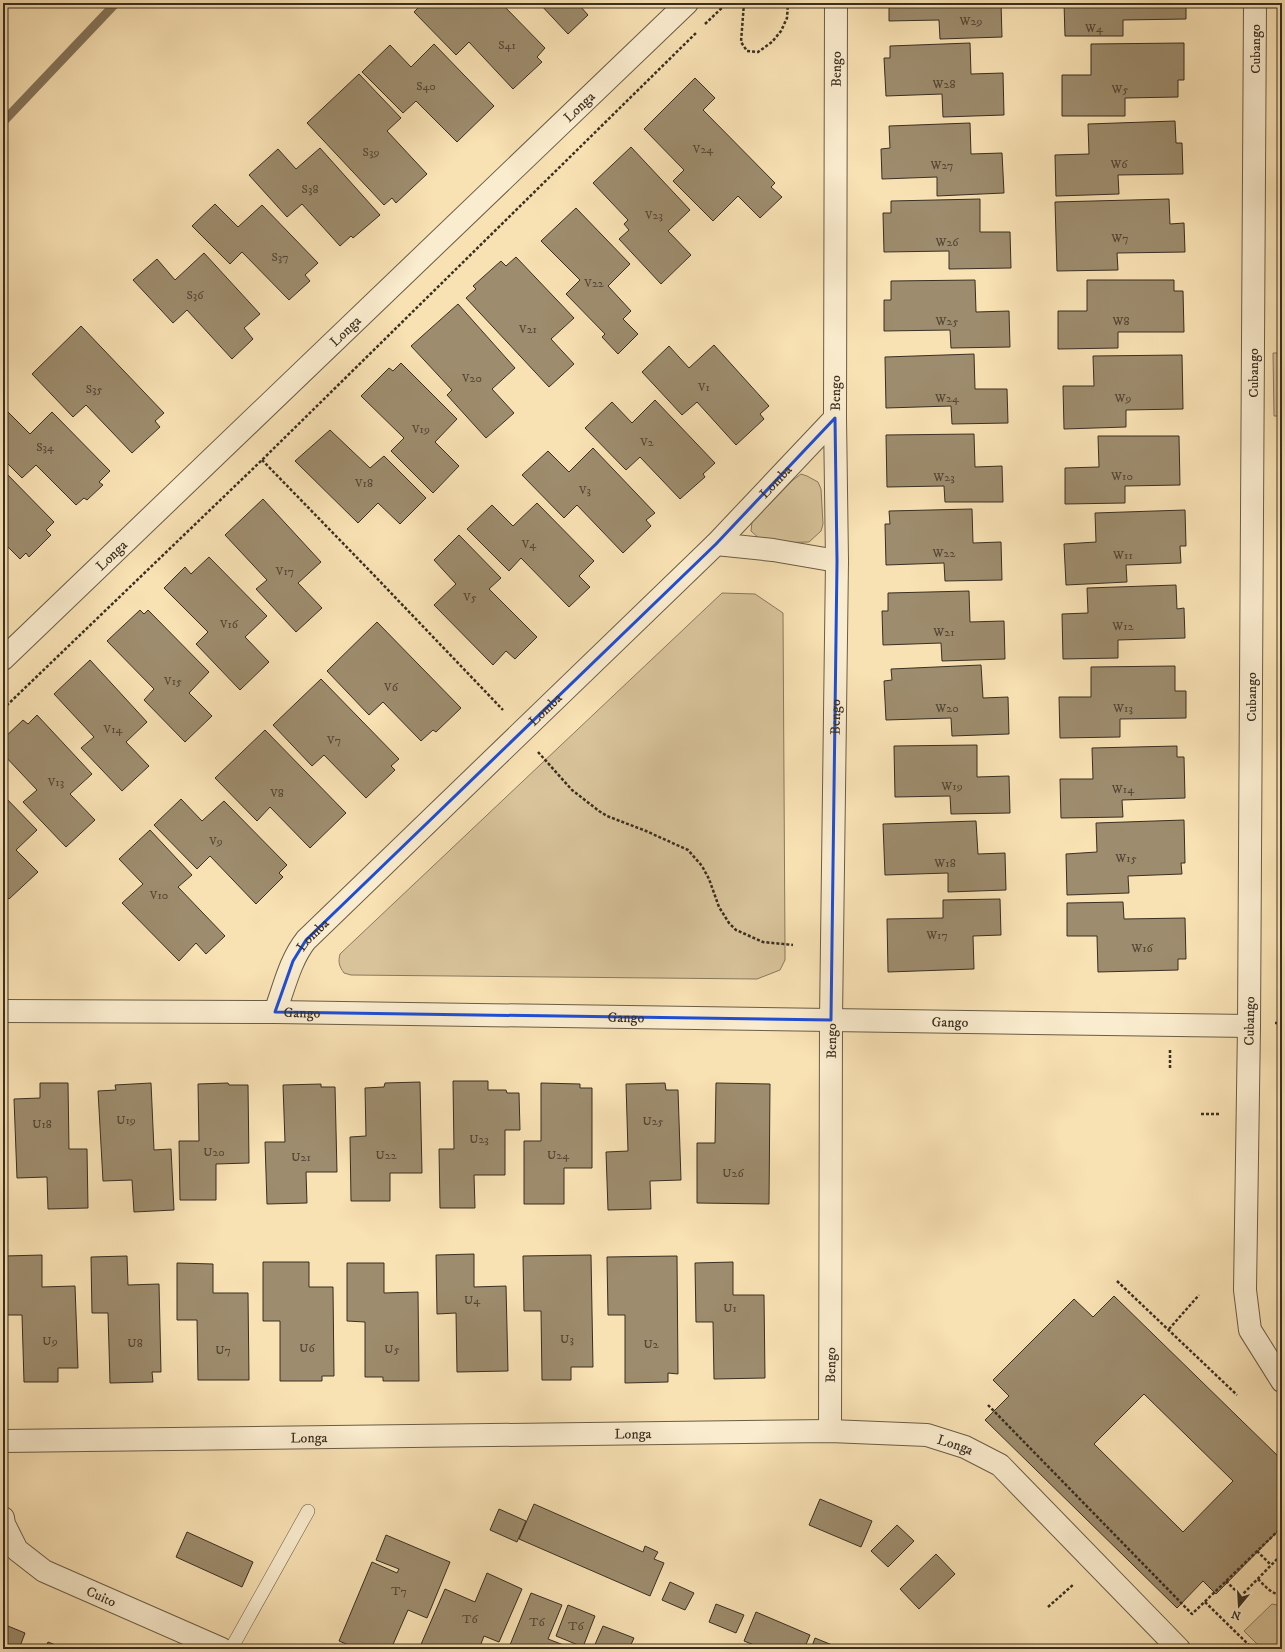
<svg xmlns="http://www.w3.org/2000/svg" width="1285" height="1652" font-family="'IM FELL DW Pica',serif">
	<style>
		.green { fill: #d8c39a; stroke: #89795e }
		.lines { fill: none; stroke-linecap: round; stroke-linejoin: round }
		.stream { stroke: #85755b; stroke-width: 9 }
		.building { fill: #9d8c6d; stroke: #3a2f21; fill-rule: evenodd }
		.lane-casing { stroke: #6a5c46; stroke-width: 14 }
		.street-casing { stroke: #6a5c46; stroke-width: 24 }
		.path { stroke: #3a2f21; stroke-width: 2.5; stroke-dasharray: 3 2; stroke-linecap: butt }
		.lane { stroke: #faecce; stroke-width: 13 }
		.street { stroke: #faecce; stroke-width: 22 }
		.marked { fill: none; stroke: #1d4ed8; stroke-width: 3; stroke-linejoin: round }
		.labels { text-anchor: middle; stroke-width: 3; stroke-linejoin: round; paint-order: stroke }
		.number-label { font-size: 12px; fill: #534634 }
		.street-label { font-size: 14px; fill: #3a2f21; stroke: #faecce }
	</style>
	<rect width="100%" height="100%" fill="#f8e1b3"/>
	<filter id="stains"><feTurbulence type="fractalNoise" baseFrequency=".005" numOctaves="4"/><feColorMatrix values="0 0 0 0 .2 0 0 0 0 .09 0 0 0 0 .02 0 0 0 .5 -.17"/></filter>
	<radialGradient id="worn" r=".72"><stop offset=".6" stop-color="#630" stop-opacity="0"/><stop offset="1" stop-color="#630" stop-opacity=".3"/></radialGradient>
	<g class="green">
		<path d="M 1273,353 L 1282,353 L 1282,416 L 1274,416 Z"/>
		<path d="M 801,474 L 807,476 L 818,482 L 821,489 L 823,524 L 821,531 L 809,542 L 770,543 L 761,540 L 751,531 L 752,522 L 793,480 Z"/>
		<path d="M 722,593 L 755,594 L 783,613 L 785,949 L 785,960 L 780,970 L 757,979 L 351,975 L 344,973 C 339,966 338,962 340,954 Z"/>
		<path d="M 1282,941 L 1282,1014 L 1281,1014 L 1280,942 Z"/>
		<path d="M 1282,1035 L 1282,1314 L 1279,1284 Z"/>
		<path d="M 1272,1604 L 1282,1606 L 1282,1649 L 1262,1649 L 1244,1631 Z"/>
	</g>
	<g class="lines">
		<path class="stream" d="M 3,122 L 116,3"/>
	</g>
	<g class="building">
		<path d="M 423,3 L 458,3 L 462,7 L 466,3 L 501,3 L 545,48 L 537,57 L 542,62 L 513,89 L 469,42 L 456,55 L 414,12 Z"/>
		<path d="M 539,3 L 584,3 L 580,6 L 588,15 L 568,34 Z"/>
		<path d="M 889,3 L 1001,3 L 1002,37 L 940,39 L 939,20 L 889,21 Z"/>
		<path d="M 1064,3 L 1186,3 L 1186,19 L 1123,20 L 1123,36 L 1065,36 Z"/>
		<path d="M 970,43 L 971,74 L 1003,73 L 1004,115 L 943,117 L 942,94 L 886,96 L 884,58 L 890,58 L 890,46 Z"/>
		<path d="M 1184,43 L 1184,80 L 1178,80 L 1178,97 L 1125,98 L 1125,116 L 1062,116 L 1062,75 L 1091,75 L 1091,44 Z"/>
		<path d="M 434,44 L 494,106 L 457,142 L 416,101 L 403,113 L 362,72 L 390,45 L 411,67 Z"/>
		<path d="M 359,74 L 401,118 L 387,131 L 427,174 L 396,203 L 392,198 L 384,205 L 307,123 Z"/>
		<path d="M 695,78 L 715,98 L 703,110 L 775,183 L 771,187 L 782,197 L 760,218 L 738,196 L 713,221 L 673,181 L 684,170 L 644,129 Z"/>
		<path d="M 1175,121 L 1176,143 L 1182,143 L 1183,174 L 1118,175 L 1119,194 L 1056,196 L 1055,155 L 1089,154 L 1088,124 Z"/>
		<path d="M 970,123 L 971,154 L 1002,153 L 1004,193 L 937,196 L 937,177 L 882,179 L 881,149 L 890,148 L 889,126 Z"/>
		<path d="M 631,147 L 690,210 L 668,231 L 691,255 L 661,284 L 619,239 L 629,230 L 624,224 L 628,220 L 593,183 Z"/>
		<path d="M 320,148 L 380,215 L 353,238 L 351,236 L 340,246 L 302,204 L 287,217 L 249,175 L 278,149 L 296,169 Z"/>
		<path d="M 980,199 L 980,232 L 1010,232 L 1011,268 L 949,269 L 949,251 L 884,252 L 883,213 L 891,213 L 891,201 Z"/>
		<path d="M 1169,199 L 1170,224 L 1184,223 L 1185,252 L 1117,253 L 1118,270 L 1057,271 L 1055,202 Z"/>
		<path d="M 215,204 L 238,227 L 262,205 L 318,263 L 305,275 L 310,281 L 289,300 L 242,252 L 230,264 L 192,226 Z"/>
		<path d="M 576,208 L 630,264 L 608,286 L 631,311 L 623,319 L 638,334 L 618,354 L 602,337 L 605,334 L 566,294 L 580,280 L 541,241 Z"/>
		<path d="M 204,253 L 260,314 L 244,328 L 253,339 L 232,359 L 187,310 L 173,323 L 133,280 L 157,259 L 175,280 Z"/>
		<path d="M 516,257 L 574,318 L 551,339 L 574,364 L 549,387 L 466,298 L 476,289 L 473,286 L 501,261 L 506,266 Z"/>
		<path d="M 975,280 L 976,312 L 1009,311 L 1010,347 L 951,348 L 950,330 L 884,331 L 884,300 L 891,300 L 891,281 Z"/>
		<path d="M 1087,280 L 1174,280 L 1174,291 L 1183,291 L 1184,332 L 1118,332 L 1118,348 L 1058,349 L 1058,311 L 1087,311 Z"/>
		<path d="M 458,304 L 515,368 L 492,389 L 514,413 L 486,438 L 447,395 L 452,390 L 411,346 Z"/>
		<path d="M 81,326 L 164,413 L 155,421 L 160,427 L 132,453 L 86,405 L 73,417 L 32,374 Z"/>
		<path d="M 714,345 L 769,406 L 760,414 L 764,419 L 736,445 L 697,402 L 682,415 L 642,372 L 669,346 L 689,368 Z"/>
		<path d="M 974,354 L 975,389 L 1007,389 L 1008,423 L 952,424 L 951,406 L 886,408 L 885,357 Z"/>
		<path d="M 1182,355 L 1183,409 L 1126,410 L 1126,427 L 1064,429 L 1063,386 L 1094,386 L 1093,356 Z"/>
		<path d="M 401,363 L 457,419 L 435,442 L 459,466 L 433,493 L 391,451 L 404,438 L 361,396 L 389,368 L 393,371 Z"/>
		<path d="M 655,400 L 715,463 L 703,474 L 705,477 L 680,499 L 640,457 L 626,470 L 585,428 L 612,402 L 632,423 Z"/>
		<path d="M 6,410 L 30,434 L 52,412 L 110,471 L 99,482 L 103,485 L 87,500 L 84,498 L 76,505 L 36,465 L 22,478 L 3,459 L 3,413 Z"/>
		<path d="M 330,430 L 370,468 L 384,456 L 426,498 L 400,524 L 378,503 L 358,523 L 295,461 Z"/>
		<path d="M 974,434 L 975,467 L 1002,466 L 1003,502 L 945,502 L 944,486 L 887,487 L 886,435 Z"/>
		<path d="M 1098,436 L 1179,436 L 1180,485 L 1125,486 L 1125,503 L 1065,504 L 1065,468 L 1099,467 Z"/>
		<path d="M 593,448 L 655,513 L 646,520 L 651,526 L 623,553 L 577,505 L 564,518 L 522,475 L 548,451 L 569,472 Z"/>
		<path d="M 3,470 L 54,522 L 46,530 L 51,535 L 29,557 L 26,553 L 20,559 L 3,542 Z"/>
		<path d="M 263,499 L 321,562 L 298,583 L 322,608 L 296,632 L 256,589 L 267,580 L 225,535 Z"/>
		<path d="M 537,503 L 594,561 L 579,576 L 590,587 L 569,607 L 521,558 L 509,571 L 467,529 L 492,505 L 513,526 Z"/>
		<path d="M 972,509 L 973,543 L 1001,542 L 1002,580 L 945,581 L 944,563 L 886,565 L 885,524 L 890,524 L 889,511 Z"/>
		<path d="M 1185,510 L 1186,546 L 1180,546 L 1181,563 L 1126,565 L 1127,582 L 1066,585 L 1064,544 L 1096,542 L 1095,513 Z"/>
		<path d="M 459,535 L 501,578 L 489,589 L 537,637 L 515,659 L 506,651 L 493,665 L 434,605 L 456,584 L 434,560 Z"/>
		<path d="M 209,557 L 267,616 L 245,637 L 269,662 L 240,690 L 196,644 L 208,632 L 164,588 L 185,567 L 191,574 Z"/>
		<path d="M 1176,585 L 1177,609 L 1184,608 L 1185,638 L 1118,640 L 1118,658 L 1063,659 L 1062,614 L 1088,613 L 1087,588 Z"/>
		<path d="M 969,591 L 970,622 L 1004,621 L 1005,659 L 942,661 L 941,643 L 883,645 L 882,611 L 888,611 L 888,593 Z"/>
		<path d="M 140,610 L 144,614 L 148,610 L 209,672 L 189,693 L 212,716 L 185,742 L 144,700 L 154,689 L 107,641 Z"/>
		<path d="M 377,622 L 461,708 L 436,732 L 433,730 L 421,741 L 383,702 L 369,715 L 327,671 Z"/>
		<path d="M 90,660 L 147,722 L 126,742 L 149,766 L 122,791 L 81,748 L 94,737 L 54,694 Z"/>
		<path d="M 981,665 L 983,698 L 1008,697 L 1009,734 L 952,736 L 951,718 L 886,720 L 884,681 L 892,680 L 891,669 Z"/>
		<path d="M 1175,666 L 1175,691 L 1186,691 L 1186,718 L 1120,719 L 1120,737 L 1060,738 L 1059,697 L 1091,697 L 1091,667 Z"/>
		<path d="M 321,679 L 399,759 L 391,766 L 395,770 L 366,798 L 324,755 L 312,766 L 273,725 Z"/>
		<path d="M 37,715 L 92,774 L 70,794 L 95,820 L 66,847 L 23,802 L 37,790 L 3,754 L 3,739 L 23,720 L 28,724 Z"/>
		<path d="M 265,730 L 346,813 L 310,848 L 270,807 L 257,821 L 215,778 Z"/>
		<path d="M 977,745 L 977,777 L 1009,776 L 1010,813 L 951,814 L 950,796 L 895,797 L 894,746 Z"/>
		<path d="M 1177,746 L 1177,757 L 1184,757 L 1185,798 L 1122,800 L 1123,817 L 1061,818 L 1060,779 L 1093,779 L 1092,748 Z"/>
		<path d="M 3,795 L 37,830 L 16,850 L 38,872 L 9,899 L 3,893 Z"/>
		<path d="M 181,799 L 202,821 L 224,801 L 287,865 L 279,873 L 283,877 L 256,904 L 210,856 L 197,869 L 154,825 Z"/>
		<path d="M 1184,820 L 1185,863 L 1181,863 L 1182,874 L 1128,876 L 1129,893 L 1067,895 L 1066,854 L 1097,852 L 1096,823 Z"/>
		<path d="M 976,821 L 978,854 L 1005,853 L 1006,890 L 948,892 L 948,873 L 885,875 L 883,824 Z"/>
		<path d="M 150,830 L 192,875 L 178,887 L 225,936 L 206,954 L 196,943 L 179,961 L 122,903 L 143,884 L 119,859 Z"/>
		<path d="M 1000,899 L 1001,935 L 973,936 L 974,969 L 888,972 L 887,919 L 943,918 L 943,900 Z"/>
		<path d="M 1123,902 L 1124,919 L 1185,918 L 1186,959 L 1178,959 L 1178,970 L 1098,972 L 1097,936 L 1067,936 L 1067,903 Z"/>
		<path d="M 453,1081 L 488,1081 L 488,1090 L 506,1090 L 507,1093 L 519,1093 L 520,1130 L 505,1130 L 505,1175 L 474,1175 L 475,1208 L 440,1208 L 439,1149 L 454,1149 Z"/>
		<path d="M 420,1082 L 422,1173 L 390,1173 L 390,1201 L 351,1201 L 350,1137 L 366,1136 L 365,1088 L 384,1087 L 385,1083 Z"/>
		<path d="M 40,1083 L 68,1083 L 69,1149 L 87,1149 L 88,1208 L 48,1209 L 47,1177 L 17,1178 L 14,1099 L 40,1098 Z"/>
		<path d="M 151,1083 L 154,1150 L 171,1149 L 174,1210 L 134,1212 L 132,1180 L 103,1181 L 98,1091 L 116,1090 L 115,1085 Z"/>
		<path d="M 228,1083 L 229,1085 L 248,1085 L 249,1163 L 216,1164 L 216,1200 L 180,1200 L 179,1141 L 199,1141 L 198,1084 Z"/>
		<path d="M 541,1083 L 580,1084 L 580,1088 L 592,1088 L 592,1168 L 564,1168 L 564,1204 L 524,1204 L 524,1141 L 541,1141 Z"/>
		<path d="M 665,1083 L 666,1090 L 678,1090 L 681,1180 L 650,1181 L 651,1209 L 608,1210 L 606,1152 L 628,1151 L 626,1084 Z"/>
		<path d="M 716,1083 L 770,1084 L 769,1204 L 697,1203 L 697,1143 L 715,1143 Z"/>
		<path d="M 321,1084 L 321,1087 L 335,1087 L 337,1172 L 306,1172 L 307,1203 L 267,1204 L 265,1142 L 285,1142 L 283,1085 Z"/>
		<path d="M 474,1254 L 474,1287 L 506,1286 L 508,1371 L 457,1372 L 456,1313 L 437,1314 L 436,1255 Z"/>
		<path d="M 42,1255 L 42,1287 L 75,1286 L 78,1368 L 58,1368 L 58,1382 L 24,1382 L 22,1315 L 7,1315 L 5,1256 Z"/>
		<path d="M 591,1255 L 593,1367 L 571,1367 L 571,1380 L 542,1380 L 541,1311 L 524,1311 L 523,1256 Z"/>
		<path d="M 127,1256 L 128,1285 L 159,1284 L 161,1372 L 152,1372 L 153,1382 L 110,1383 L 108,1313 L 92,1313 L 91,1257 Z"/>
		<path d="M 677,1256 L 678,1374 L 668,1373 L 668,1382 L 625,1383 L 625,1315 L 608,1315 L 607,1257 Z"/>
		<path d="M 263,1262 L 309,1262 L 309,1287 L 333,1287 L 334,1376 L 322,1376 L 322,1381 L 280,1381 L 280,1321 L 263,1321 Z"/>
		<path d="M 733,1262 L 733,1295 L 764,1295 L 765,1378 L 714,1379 L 713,1322 L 696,1322 L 695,1263 Z"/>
		<path d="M 177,1263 L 213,1264 L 213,1293 L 248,1293 L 249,1380 L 198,1380 L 197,1320 L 177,1320 Z"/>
		<path d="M 347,1263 L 384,1263 L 384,1293 L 418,1292 L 419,1381 L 383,1381 L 383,1377 L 365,1377 L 365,1322 L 347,1321 Z"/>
		<path d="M 1114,1296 L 1282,1460 L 1282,1496 L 1279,1498 L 1282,1501 L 1282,1527 L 1216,1594 L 1203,1581 L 1177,1608 L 985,1420 L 1009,1396 L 993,1380 L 1074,1299 L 1093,1317 ZM 1144,1394 L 1233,1481 L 1183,1532 L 1094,1444 Z"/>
		<path d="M 820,1499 L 872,1521 L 861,1547 L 809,1525 Z"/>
		<path d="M 534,1504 L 643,1552 L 645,1546 L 658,1552 L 654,1559 L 664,1563 L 650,1596 L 519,1539 Z"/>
		<path d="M 499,1509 L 526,1521 L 517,1542 L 490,1530 Z"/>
		<path d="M 897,1525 L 914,1541 L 888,1567 L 871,1551 Z"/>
		<path d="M 187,1532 L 253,1562 L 242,1587 L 176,1557 Z"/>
		<path d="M 386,1535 L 450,1562 L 427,1618 L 408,1610 L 391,1649 L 358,1649 L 339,1641 L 372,1562 L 397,1573 L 399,1569 L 376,1560 Z"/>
		<path d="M 936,1554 L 955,1574 L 919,1609 L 900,1589 Z"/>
		<path d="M 487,1573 L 522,1589 L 499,1642 L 484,1636 L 479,1649 L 419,1649 L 445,1589 L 475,1602 Z"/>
		<path d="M 670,1582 L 694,1593 L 685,1610 L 662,1600 Z"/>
		<path d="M 531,1593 L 562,1605 L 548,1639 L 574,1649 L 520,1649 L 510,1645 Z"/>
		<path d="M 716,1604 L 744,1615 L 736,1633 L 709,1622 Z"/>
		<path d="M 568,1605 L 595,1616 L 583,1647 L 556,1636 Z"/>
		<path d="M 756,1612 L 810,1635 L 804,1649 L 764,1649 L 744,1641 Z"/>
		<path d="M 3,1624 L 25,1633 L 19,1649 L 3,1649 Z"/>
		<path d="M 603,1626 L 634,1638 L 629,1649 L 593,1649 Z"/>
		<path d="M 815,1638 L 842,1649 L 811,1649 Z"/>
		<path d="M 48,1642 L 66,1649 L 45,1649 Z"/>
	</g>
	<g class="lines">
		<g class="lane-casing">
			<path id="lane" d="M 231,1649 L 308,1511"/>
		</g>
		<g class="street-casing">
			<g id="street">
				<path d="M 1255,3 L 1249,1026 L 1245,1290 L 1250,1330 L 1282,1381"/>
				<path d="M 716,544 L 773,550 L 837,561"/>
				<path id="s1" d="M 3,659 L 687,3"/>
				<path id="s2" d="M 3,1011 L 275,1012 L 1249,1026"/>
				<path id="s3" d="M 275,1012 C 284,988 290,960 306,940 L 716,544 L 835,418"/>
				<path id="s4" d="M 830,1431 L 831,1020 L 837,561 L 835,418 L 836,3"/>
				<path id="s5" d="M 3,1441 L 830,1431 L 927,1435 L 965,1447 L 1000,1465 L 1179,1649"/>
				<path id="s6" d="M 3,1518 L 4,1524 L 17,1550 L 44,1571 L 222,1649"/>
			</g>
		</g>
		<g class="path">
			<path d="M 744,3 L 741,42 L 747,51 L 758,52 L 772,42 L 781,31 L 787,18 L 788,3"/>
			<path d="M 705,24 L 727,3"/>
			<path d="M 262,460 L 369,570 L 503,710"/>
			<path d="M 3,709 L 262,460 L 696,33"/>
			<path d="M 538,752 L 572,790 L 599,811 L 607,816 L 646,831 L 688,850 L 702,866 L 709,879 L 719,907 L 729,923 L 736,930 L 763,942 L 793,945"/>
			<path d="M 1275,1023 L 1282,1023"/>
			<path d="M 1170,1050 L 1170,1068"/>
			<path d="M 1201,1114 L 1221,1114"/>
			<path d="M 1117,1281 L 1237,1395"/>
			<path d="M 1169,1329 L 1199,1295"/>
			<path d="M 988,1405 L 1192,1614 L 1282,1527"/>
			<path d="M 1257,1551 L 1271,1565"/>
			<path d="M 1258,1579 C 1265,1586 1271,1594 1282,1595"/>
			<path d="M 1226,1581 L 1241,1596 L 1282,1554"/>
			<path d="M 1205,1602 L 1253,1649"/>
			<path d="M 1048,1607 L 1074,1584"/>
		</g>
		<use href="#lane" class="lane"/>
		<use href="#street" class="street"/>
	</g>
	<path class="marked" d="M 835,418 L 837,561 L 831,1020 L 275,1012 L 293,961 L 306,940 L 716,544 Z"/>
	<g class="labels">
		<g class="number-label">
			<text x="971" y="25">W29</text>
			<text x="1094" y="32">W4</text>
			<text x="507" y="49">S41</text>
			<text x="944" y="88">W28</text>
			<text x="426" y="90">S40</text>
			<text x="1120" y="93">W5</text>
			<text x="703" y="153">V24</text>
			<text x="371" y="156">S39</text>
			<text x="1119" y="168">W6</text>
			<text x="942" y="169">W27</text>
			<text x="310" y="193">S38</text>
			<text x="654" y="219">V23</text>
			<text x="1120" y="242">W7</text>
			<text x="947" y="246">W26</text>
			<text x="280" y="261">S37</text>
			<text x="594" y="287">V22</text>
			<text x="195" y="299">S36</text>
			<text x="947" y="325">W25</text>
			<text x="1121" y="325">W8</text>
			<text x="528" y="333">V21</text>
			<text x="472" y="382">V20</text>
			<text x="704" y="391">V1</text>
			<text x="94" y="393">S35</text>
			<text x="947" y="402">W24</text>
			<text x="1123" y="402">W9</text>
			<text x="421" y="433">V19</text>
			<text x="647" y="446">V2</text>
			<text x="45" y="451">S34</text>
			<text x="1122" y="480">W10</text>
			<text x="944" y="481">W23</text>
			<text x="364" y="487">V18</text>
			<text x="585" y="494">V3</text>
			<text x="529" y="548">V4</text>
			<text x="944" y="557">W22</text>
			<text x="1123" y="559">W11</text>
			<text x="285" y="575">V17</text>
			<text x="470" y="601">V5</text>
			<text x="229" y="628">V16</text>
			<text x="1123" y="630">W12</text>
			<text x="944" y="636">W21</text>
			<text x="173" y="685">V15</text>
			<text x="391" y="691">V6</text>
			<text x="947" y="712">W20</text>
			<text x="1123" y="712">W13</text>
			<text x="113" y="733">V14</text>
			<text x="334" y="744">V7</text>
			<text x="56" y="786">V13</text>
			<text x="952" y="790">W19</text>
			<text x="1123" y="793">W14</text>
			<text x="277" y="797">V8</text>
			<text x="216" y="845">V9</text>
			<text x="1126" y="862">W15</text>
			<text x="945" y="867">W18</text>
			<text x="159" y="899">V10</text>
			<text x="937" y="939">W17</text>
			<text x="1142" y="952">W16</text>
			<text x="126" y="1124">U19</text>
			<text x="653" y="1125">U25</text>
			<text x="42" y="1128">U18</text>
			<text x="479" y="1143">U23</text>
			<text x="214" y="1156">U20</text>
			<text x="386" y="1159">U22</text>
			<text x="558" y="1159">U24</text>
			<text x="301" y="1161">U21</text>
			<text x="733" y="1177">U26</text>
			<text x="472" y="1304">U4</text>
			<text x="730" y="1312">U1</text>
			<text x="567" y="1343">U3</text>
			<text x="50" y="1345">U9</text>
			<text x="135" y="1347">U8</text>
			<text x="651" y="1348">U2</text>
			<text x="307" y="1352">U6</text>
			<text x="392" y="1353">U5</text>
			<text x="223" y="1354">U7</text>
			<text x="399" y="1595">T7</text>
			<text x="470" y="1623">T6</text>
			<text x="537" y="1626">T6</text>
			<text x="576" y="1630">T6</text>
		</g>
		<g class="street-label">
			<text transform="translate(1255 49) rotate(-90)" y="5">Cubango</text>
			<text dy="5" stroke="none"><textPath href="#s4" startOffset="1362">Bengo</textPath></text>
			<text dy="5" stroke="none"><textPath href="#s1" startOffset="798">Longa</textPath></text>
			<text dy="5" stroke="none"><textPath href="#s1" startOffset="474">Longa</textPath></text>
			<text transform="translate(1253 373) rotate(-90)" y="5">Cubango</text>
			<text dy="5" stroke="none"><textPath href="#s4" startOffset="1038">Bengo</textPath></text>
			<text dy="5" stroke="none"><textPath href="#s3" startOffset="735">Lomba</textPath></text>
			<text dy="5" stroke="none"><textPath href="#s1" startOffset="150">Longa</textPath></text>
			<text transform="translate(1251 697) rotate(-90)" y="5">Cubango</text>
			<text dy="5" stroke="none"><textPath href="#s3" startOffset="411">Lomba</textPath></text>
			<text dy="5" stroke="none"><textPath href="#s4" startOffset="714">Bengo</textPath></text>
			<text dy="5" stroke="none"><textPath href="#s3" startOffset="87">Lomba</textPath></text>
			<text dy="5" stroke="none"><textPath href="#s2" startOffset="299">Gango</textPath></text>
			<text dy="5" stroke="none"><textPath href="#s2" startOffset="623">Gango</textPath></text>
			<text transform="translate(1249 1021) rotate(-89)" y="5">Cubango</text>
			<text dy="5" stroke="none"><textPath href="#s2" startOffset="947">Gango</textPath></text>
			<text dy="5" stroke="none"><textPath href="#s4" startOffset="390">Bengo</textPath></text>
			<text dy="5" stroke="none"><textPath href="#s4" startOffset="66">Bengo</textPath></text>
			<text dy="5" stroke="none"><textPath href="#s5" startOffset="630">Longa</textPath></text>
			<text dy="5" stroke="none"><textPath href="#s5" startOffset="306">Longa</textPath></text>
			<text dy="5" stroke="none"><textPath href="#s5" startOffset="954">Longa</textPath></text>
			<text dy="5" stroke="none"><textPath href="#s6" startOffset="132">Cuito</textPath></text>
		</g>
	</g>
	<rect width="1285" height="1652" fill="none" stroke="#f8e1b3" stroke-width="16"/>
	<rect x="4" y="4" width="1277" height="1644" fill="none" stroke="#3a2f21" stroke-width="2"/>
	<rect x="8" y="8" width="1269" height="1636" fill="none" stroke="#3a2f21"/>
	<g transform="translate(1239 1606) rotate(198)" stroke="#faecce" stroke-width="3" paint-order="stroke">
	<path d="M0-3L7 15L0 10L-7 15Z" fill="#3a2f21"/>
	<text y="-6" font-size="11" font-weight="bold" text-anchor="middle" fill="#3a2f21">N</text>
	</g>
	<rect width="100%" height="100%" filter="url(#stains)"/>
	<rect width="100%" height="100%" fill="url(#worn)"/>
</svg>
